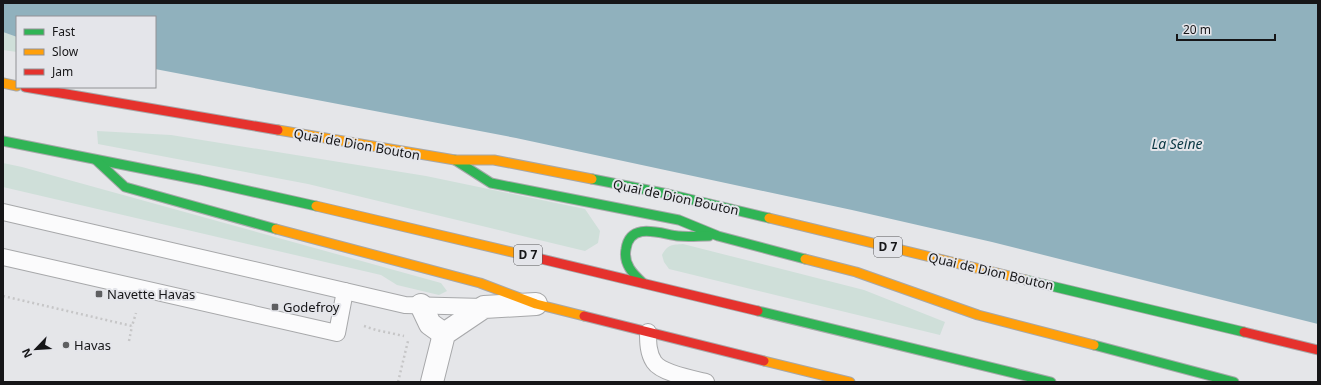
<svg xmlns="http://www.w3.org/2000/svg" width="1321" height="385" font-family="'Noto Sans',sans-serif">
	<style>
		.green { fill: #cfdfd9 }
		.water { fill: #90b1bd }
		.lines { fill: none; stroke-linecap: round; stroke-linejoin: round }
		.lane-casing { stroke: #a7a8aa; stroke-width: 18 }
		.street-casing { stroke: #a7a8aa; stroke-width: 24 }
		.fast-casing { stroke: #a7a8aa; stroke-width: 11 }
		.slow-casing { stroke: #a7a8aa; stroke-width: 11 }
		.jam-casing { stroke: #a7a8aa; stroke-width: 11 }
		.path { stroke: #c6c6c7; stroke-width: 2.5; stroke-dasharray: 2 3; stroke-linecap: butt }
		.lane { stroke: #fbfbfc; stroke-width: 16 }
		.street { stroke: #fbfbfc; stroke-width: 22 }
		.fast { stroke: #30b455; stroke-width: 9 }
		.slow { stroke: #ff9f0a; stroke-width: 9 }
		.jam { stroke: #e5322d; stroke-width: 9 }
		.poi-dot { fill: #5e5f61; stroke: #e4e5ea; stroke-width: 1.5 }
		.labels { text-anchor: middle; stroke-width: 4; stroke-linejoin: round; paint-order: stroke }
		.shield { fill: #e4e5ea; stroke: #545457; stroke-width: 1 }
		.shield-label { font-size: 12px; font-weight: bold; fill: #161618 }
		.street-label { font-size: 13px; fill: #161618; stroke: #e4e5ea }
		.poi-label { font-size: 13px; fill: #161618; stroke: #e4e5ea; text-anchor: start }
		.water-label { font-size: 14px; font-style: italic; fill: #093642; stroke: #e4e5ea }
	</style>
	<rect width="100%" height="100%" fill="#e5e6e9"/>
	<g class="green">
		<path d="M 3,32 L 17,37 L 17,52 L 3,50 Z"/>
		<path d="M 97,131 L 171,135 L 426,176 L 585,209 L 600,231 L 598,243 L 585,251 L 308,184 L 98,144 Z"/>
		<path d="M 3,163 L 22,167 L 441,283 L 447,291 L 439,295 L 397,285 L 381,275 L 3,187 Z"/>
		<path d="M 683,244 L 864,290 L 945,322 L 940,335 L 669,269 L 664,262 L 662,255 C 668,244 672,245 683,244 Z"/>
	</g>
	<path class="water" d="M 3,3 L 1318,3 L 1318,324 L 992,242 L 852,210 L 516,138 L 155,69 L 155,17 L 17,17 L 17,37 L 3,32 Z"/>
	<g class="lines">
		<g class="lane-casing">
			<g id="lane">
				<path d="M 3,212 L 405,305 L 484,307"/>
				<path d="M 3,257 L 337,333 L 345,291"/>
				<path d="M 648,332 C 648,342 648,353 654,362 C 661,373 693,379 706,382"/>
			</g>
		</g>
		<g class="street-casing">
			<g id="street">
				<path d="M 421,305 L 430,324 L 444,334"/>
				<path d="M 432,382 L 444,334 L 484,307 L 536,304"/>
			</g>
		</g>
		<g class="fast-casing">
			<g id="fast">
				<path d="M 3,141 L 200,180 L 316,206"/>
				<path d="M 96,160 L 125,187 L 276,229"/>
				<path d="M 455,160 L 491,183 L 679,220 L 718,236 L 805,259"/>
				<path d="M 592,179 L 668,194 L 769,218"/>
				<path d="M 1026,280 L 1244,332"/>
				<path d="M 643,283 C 633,274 623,264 626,249 C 630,221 661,234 678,236 C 688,237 699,236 709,236"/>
				<path d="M 758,311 L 1051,382"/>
				<path d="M 1094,345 L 1234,382"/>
			</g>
		</g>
		<g class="slow-casing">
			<g id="slow">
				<path d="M 3,83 L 17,86"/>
				<path d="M 278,130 L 455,160 L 494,160 L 592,179"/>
				<path d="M 316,206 L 529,256"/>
				<path d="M 769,218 L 1026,280"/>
				<path d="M 276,229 L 480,283 L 536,304 L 584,316"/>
				<path d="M 805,259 L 856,272 L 978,315 L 1094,345"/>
				<path d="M 764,361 L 850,382"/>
			</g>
		</g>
		<g class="jam-casing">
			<g id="jam">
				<path d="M 25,87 L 278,130"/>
				<path d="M 529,256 L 758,311"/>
				<path d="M 584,316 L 764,361"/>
				<path d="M 1244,332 L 1318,350"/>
			</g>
		</g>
		<g class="path">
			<path d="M 3,296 L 132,326 L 136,313"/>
			<path d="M 364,326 L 376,330 L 404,336"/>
			<path d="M 129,341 L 132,326"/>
			<path d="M 398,382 L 408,341"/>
		</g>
		<use href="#lane" class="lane"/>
		<use href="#street" class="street"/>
		<use href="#fast" class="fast"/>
		<use href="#slow" class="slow"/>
		<use href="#jam" class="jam"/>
	</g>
	<g class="poi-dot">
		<rect x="95" y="290" width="8" height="8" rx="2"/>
		<rect x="271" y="303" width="8" height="8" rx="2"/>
		<circle cx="66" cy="345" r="4"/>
	</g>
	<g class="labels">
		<g class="shield">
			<rect x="874" y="237" width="28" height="20" rx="3"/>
			<rect x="514" y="245" width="28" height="20" rx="3"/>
		</g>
		<g class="shield-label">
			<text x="888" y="251">D 7</text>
			<text x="528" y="259">D 7</text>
		</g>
		<g class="street-label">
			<text transform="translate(357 144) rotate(10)" y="5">Quai de Dion Bouton</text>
			<text transform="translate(676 197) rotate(12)" y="5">Quai de Dion Bouton</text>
			<text transform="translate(991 271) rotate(13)" y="5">Quai de Dion Bouton</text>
		</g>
		<g class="poi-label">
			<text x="107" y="299">Navette Havas</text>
			<text x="283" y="312">Godefroy</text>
			<text x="74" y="350">Havas</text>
		</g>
		<g class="water-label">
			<text x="1177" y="149">La Seine</text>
		</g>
	</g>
	<rect width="1321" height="385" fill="none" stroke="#161618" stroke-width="8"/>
	<rect x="16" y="16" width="140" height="72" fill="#e4e5ea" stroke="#929296"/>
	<rect x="24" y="29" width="20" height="6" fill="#30b455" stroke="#929296"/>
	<text x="52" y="36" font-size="12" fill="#161618">Fast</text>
	<rect x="24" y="49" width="20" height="6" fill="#ff9f0a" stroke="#929296"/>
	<text x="52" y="56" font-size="12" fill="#161618">Slow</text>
	<rect x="24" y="69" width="20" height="6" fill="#e5322d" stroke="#929296"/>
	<text x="52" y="76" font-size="12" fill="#161618">Jam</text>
	<g transform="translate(36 349) rotate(245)" stroke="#e4e5ea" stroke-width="3" paint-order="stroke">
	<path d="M0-3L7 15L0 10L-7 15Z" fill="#161618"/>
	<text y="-6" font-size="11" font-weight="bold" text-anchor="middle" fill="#161618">N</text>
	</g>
	<path d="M1177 34v6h98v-6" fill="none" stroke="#161618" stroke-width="2"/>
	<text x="1183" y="34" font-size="12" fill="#161618" stroke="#e4e5ea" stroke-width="3" paint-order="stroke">20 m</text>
</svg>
